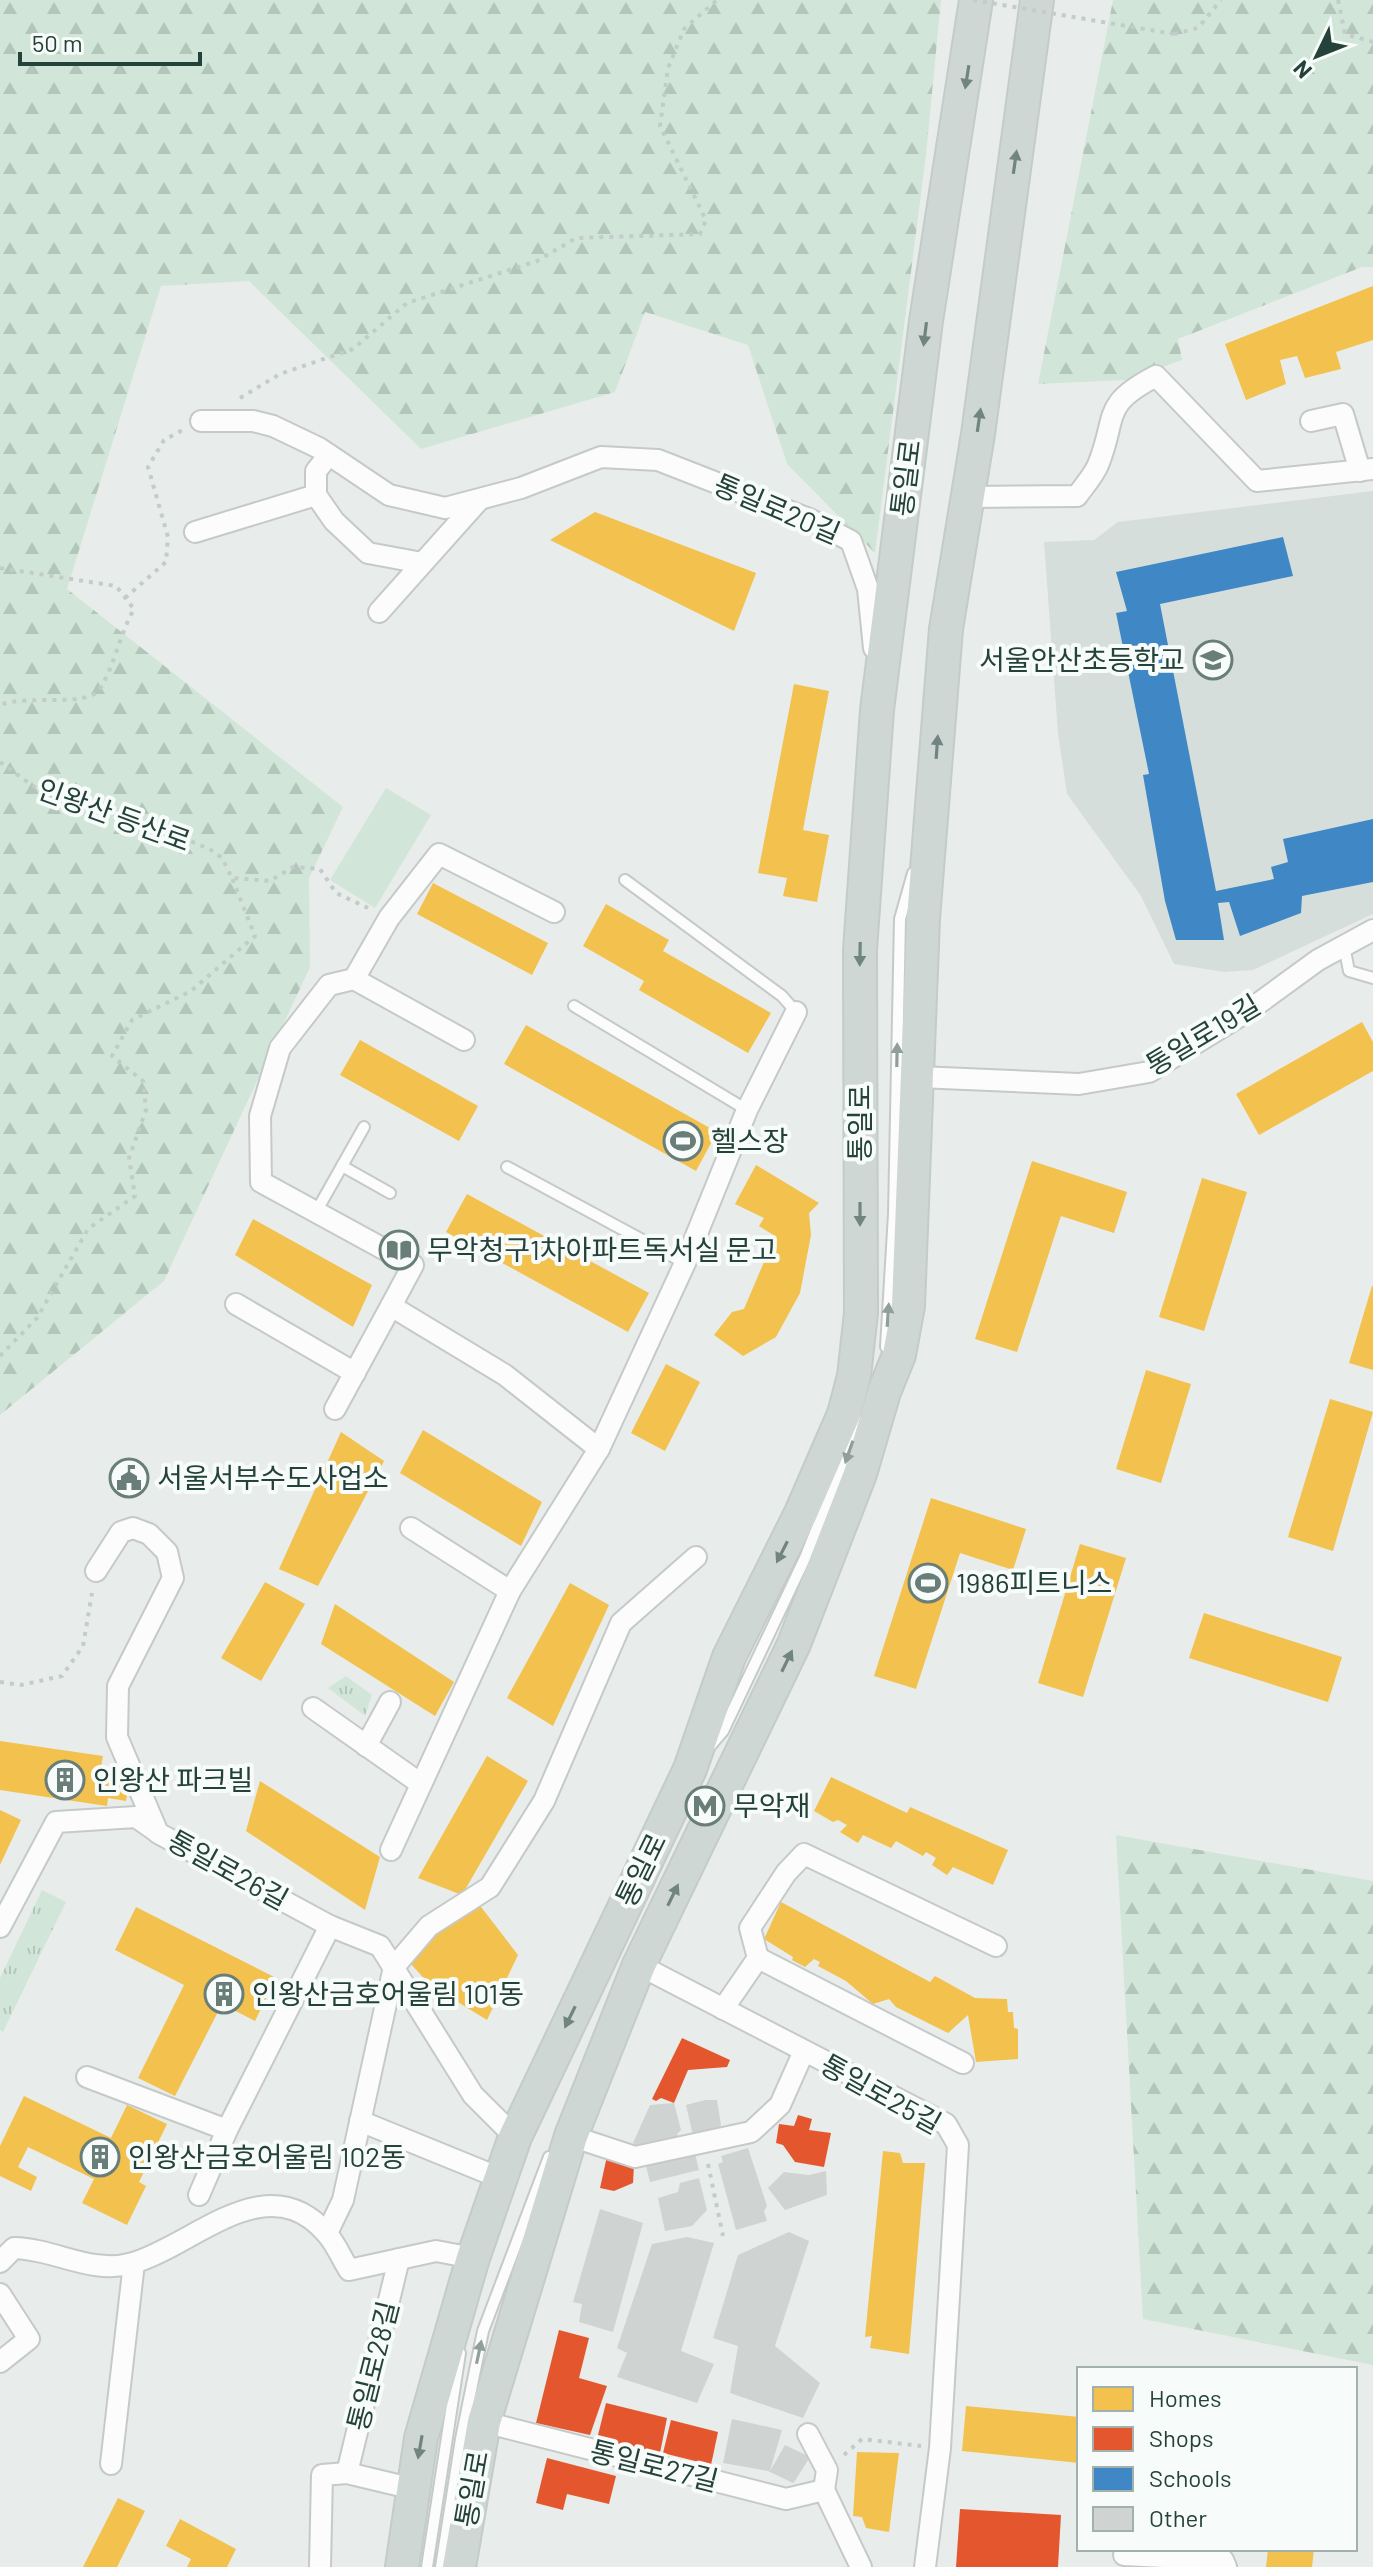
<svg xmlns="http://www.w3.org/2000/svg" width="1373" height="2567" font-family="Barlow,'Noto Sans KR',sans-serif">
	<style>
		.built { fill: #d6dedb }
		.grass { fill: url(#grass-tufts) }
		.forest { fill: url(#forest-firs) }
		.garden { fill: #d1e6d8 }
		.homes { fill: #f2c14e }
		.shops { fill: #e4572e }
		.schools { fill: #3f88c5 }
		.building { fill: #cfd4d2 }
		.lines { fill: none; stroke-linecap: round; stroke-linejoin: round }
		.lane-casing { stroke: #c5cac8; stroke-width: 14 }
		.street-casing { stroke: #c5cac8; stroke-width: 24 }
		.primary-casing { stroke: #c3ccc9; stroke-width: 36 }
		.path { stroke: #c3ccca; stroke-width: 4; stroke-dasharray: 4 6; stroke-linecap: butt }
		.lane { stroke: #fcfcfc; stroke-width: 10 }
		.street { stroke: #fcfcfc; stroke-width: 20 }
		.primary { stroke: #cfd7d5; stroke-width: 32 }
		.path-bridge { stroke: #c3ccca; stroke-width: 4; stroke-dasharray: 4 6; stroke-linecap: butt }
		.oneway { fill: #718580 }
		.oneway2 { fill: #909f9b }
		.labels { text-anchor: middle; stroke-width: 8; stroke-linejoin: round; paint-order: stroke }
		.street-label { font-size: 28px; fill: #24423a; stroke: #f7fbf9 }
		.poi-label { font-size: 28px; fill: #24423a; stroke: #f7fbf9; text-anchor: start }
	</style>
	<defs>
		<pattern id="grass-tufts" width="24" height="20" patternUnits="userSpaceOnUse" patternTransform="scale(2)"><rect width="24" height="20" fill="#d1e6d8"/><path d="M3 7l-1-3M5 7V3M7 7l1-3M15 17l-1-3M17 17v-4M19 17l1-3" fill="none" stroke="#b3c6ba"/></pattern>
		<pattern id="forest-firs" width="22" height="20" patternUnits="userSpaceOnUse" patternTransform="scale(2)"><rect width="22" height="20" fill="#d1e6d8"/><path d="M5 1l3.5 6h-7zM16 11l3.5 6h-7z" fill="#b3c6ba"/></pattern>
	</defs>
	<rect width="100%" height="100%" fill="#e8edeb"/>
	<path class="built" d="M 1373,491 L 1373,914 L 1253,970 L 1224,972 L 1174,964 L 1141,896 L 1067,794 L 1058,734 L 1044,542 L 1094,540 L 1118,522 Z"/>
	<g class="grass">
		<path d="M 346,1676 L 372,1695 L 365,1716 L 328,1688 Z"/>
		<path d="M 42,1890 L 66,1902 L 3,2032 L 0,2030 L 0,1978 Z"/>
	</g>
	<g class="forest">
		<path d="M 0,0 L 941,0 L 926,155 L 875,553 L 787,464 L 748,345 L 645,312 L 615,392 L 421,449 L 249,281 L 161,286 L 67,589 L 343,807 L 309,878 L 310,967 L 164,1281 L 0,1415 Z"/>
		<path d="M 1113,0 L 1373,0 L 1373,267 L 1362,267 L 1178,339 L 1182,360 L 1126,380 L 1038,384 Z"/>
		<path d="M 1116,1835 L 1373,1881 L 1373,2365 L 1143,2319 Z"/>
	</g>
	<path class="garden" d="M 386,788 L 431,815 L 375,908 L 330,880 Z"/>
	<g class="homes">
		<path d="M 1373,286 L 1373,340 L 1336,352 L 1341,369 L 1305,378 L 1297,356 L 1280,360 L 1286,384 L 1246,400 L 1225,344 Z"/>
		<path d="M 595,512 L 756,573 L 734,631 L 550,540 Z"/>
		<path d="M 794,684 L 829,691 L 803,830 L 829,835 L 817,902 L 783,896 L 787,878 L 758,873 Z"/>
		<path d="M 433,883 L 548,943 L 532,975 L 417,914 Z"/>
		<path d="M 606,904 L 669,940 L 663,951 L 771,1013 L 748,1053 L 639,990 L 644,981 L 583,946 Z"/>
		<path d="M 1362,1022 L 1373,1042 L 1373,1071 L 1259,1135 L 1236,1094 Z"/>
		<path d="M 526,1025 L 717,1132 L 696,1171 L 504,1064 Z"/>
		<path d="M 360,1040 L 478,1106 L 459,1141 L 340,1075 Z"/>
		<path d="M 1032,1161 L 1127,1192 L 1114,1233 L 1061,1216 L 1017,1352 L 975,1339 Z"/>
		<path d="M 756,1165 L 819,1203 L 809,1213 L 811,1235 L 800,1293 L 776,1337 L 743,1356 L 714,1335 L 732,1312 L 744,1309 L 775,1236 L 759,1226 L 764,1218 L 735,1204 Z"/>
		<path d="M 1202,1178 L 1247,1192 L 1204,1331 L 1159,1317 Z"/>
		<path d="M 467,1194 L 649,1293 L 628,1332 L 446,1232 Z"/>
		<path d="M 253,1219 L 372,1285 L 353,1327 L 235,1255 Z"/>
		<path d="M 1372,1286 L 1373,1286 L 1373,1370 L 1349,1363 Z"/>
		<path d="M 666,1364 L 700,1382 L 665,1451 L 631,1433 Z"/>
		<path d="M 1146,1370 L 1191,1384 L 1161,1483 L 1116,1469 Z"/>
		<path d="M 1330,1399 L 1373,1412 L 1333,1551 L 1288,1537 Z"/>
		<path d="M 423,1430 L 542,1502 L 521,1546 L 400,1473 Z"/>
		<path d="M 341,1432 L 384,1461 L 318,1586 L 279,1569 Z"/>
		<path d="M 931,1498 L 1026,1529 L 1013,1570 L 960,1553 L 916,1689 L 874,1676 Z"/>
		<path d="M 1080,1544 L 1126,1558 L 1083,1697 L 1038,1683 Z"/>
		<path d="M 265,1582 L 305,1604 L 261,1681 L 221,1658 Z"/>
		<path d="M 570,1583 L 609,1605 L 553,1726 L 507,1698 Z"/>
		<path d="M 335,1604 L 454,1682 L 435,1716 L 321,1644 Z"/>
		<path d="M 1204,1613 L 1342,1657 L 1328,1702 L 1189,1658 Z"/>
		<path d="M 0,1741 L 103,1756 L 101,1767 L 131,1771 L 126,1801 L 108,1798 L 107,1806 L 0,1790 Z"/>
		<path d="M 487,1756 L 528,1781 L 462,1895 L 418,1878 Z"/>
		<path d="M 831,1777 L 907,1813 L 910,1807 L 1008,1850 L 993,1885 L 953,1867 L 947,1875 L 932,1865 L 936,1858 L 926,1852 L 923,1856 L 896,1841 L 891,1848 L 863,1835 L 858,1843 L 840,1832 L 847,1825 L 838,1820 L 833,1822 L 814,1811 Z"/>
		<path d="M 260,1781 L 380,1857 L 365,1910 L 246,1831 Z"/>
		<path d="M 0,1810 L 21,1820 L 0,1865 Z"/>
		<path d="M 781,1902 L 930,1982 L 935,1976 L 975,1998 L 1007,1999 L 1008,2012 L 1013,2012 L 1014,2028 L 1018,2029 L 1018,2059 L 976,2062 L 968,2015 L 948,2033 L 896,2007 L 889,1999 L 873,2004 L 846,1981 L 818,1966 L 820,1962 L 814,1959 L 805,1967 L 792,1960 L 793,1957 L 764,1939 Z"/>
		<path d="M 478,1903 L 518,1955 L 487,2020 L 430,1985 L 410,1963 L 428,1941 Z"/>
		<path d="M 136,1907 L 276,1978 L 255,2021 L 222,2004 L 175,2096 L 138,2078 L 184,1985 L 115,1950 Z"/>
		<path d="M 24,2096 L 111,2138 L 127,2105 L 167,2124 L 139,2182 L 146,2186 L 127,2225 L 82,2203 L 94,2179 L 28,2147 L 18,2167 L 37,2177 L 31,2191 L 0,2176 L 0,2146 Z"/>
		<path d="M 883,2151 L 900,2153 L 903,2163 L 925,2163 L 909,2354 L 870,2348 L 872,2336 L 865,2337 Z"/>
		<path d="M 966,2406 L 1079,2417 L 1079,2463 L 962,2451 Z"/>
		<path d="M 857,2452 L 899,2453 L 889,2532 L 866,2528 L 862,2517 L 853,2516 Z"/>
		<path d="M 118,2498 L 145,2511 L 117,2567 L 83,2567 Z"/>
		<path d="M 180,2519 L 236,2549 L 227,2567 L 187,2567 L 191,2559 L 166,2546 Z"/>
		<path d="M 1268,2549 L 1314,2549 L 1312,2567 L 1266,2567 Z"/>
	</g>
	<g class="shops">
		<path d="M 682,2038 L 730,2060 L 727,2067 L 688,2070 L 674,2103 L 661,2098 L 656,2101 L 652,2099 Z"/>
		<path d="M 798,2115 L 812,2119 L 809,2130 L 831,2133 L 824,2167 L 795,2162 L 783,2145 L 776,2143 L 779,2124 L 794,2126 Z"/>
		<path d="M 607,2156 L 634,2165 L 633,2183 L 614,2191 L 600,2188 Z"/>
		<path d="M 559,2330 L 589,2338 L 579,2378 L 607,2386 L 590,2435 L 536,2423 Z"/>
		<path d="M 606,2403 L 667,2418 L 660,2453 L 597,2439 Z"/>
		<path d="M 671,2420 L 718,2432 L 711,2465 L 663,2453 Z"/>
		<path d="M 547,2458 L 616,2476 L 609,2504 L 567,2494 L 563,2510 L 536,2503 Z"/>
		<path d="M 960,2509 L 1061,2515 L 1058,2567 L 956,2567 Z"/>
	</g>
	<path class="schools" d="M 1283,537 L 1293,576 L 1160,604 L 1216,891 L 1274,879 L 1271,867 L 1288,862 L 1283,839 L 1373,819 L 1373,882 L 1302,896 L 1301,913 L 1240,936 L 1229,902 L 1218,903 L 1224,940 L 1176,940 L 1165,901 L 1143,775 L 1149,774 L 1116,613 L 1127,611 L 1116,572 Z"/>
	<g class="building">
		<path d="M 705,2100 L 717,2100 L 721,2125 L 716,2132 L 693,2136 L 686,2105 Z"/>
		<path d="M 674,2103 L 681,2130 L 677,2134 L 679,2140 L 641,2148 L 633,2143 L 650,2105 Z"/>
		<path d="M 748,2148 L 767,2206 L 764,2211 L 767,2221 L 736,2230 L 718,2164 L 723,2162 L 721,2156 Z"/>
		<path d="M 695,2154 L 699,2170 L 650,2182 L 646,2166 Z"/>
		<path d="M 826,2171 L 827,2195 L 785,2210 L 768,2188 L 784,2172 L 809,2175 Z"/>
		<path d="M 699,2178 L 707,2210 L 692,2226 L 665,2231 L 658,2198 L 678,2192 L 680,2183 Z"/>
		<path d="M 600,2209 L 643,2223 L 613,2332 L 579,2322 L 582,2304 L 573,2302 Z"/>
		<path d="M 789,2232 L 809,2241 L 775,2346 L 820,2383 L 803,2418 L 730,2393 L 738,2346 L 713,2338 L 738,2255 Z"/>
		<path d="M 687,2237 L 714,2243 L 681,2351 L 714,2364 L 697,2403 L 617,2377 L 627,2353 L 617,2348 L 652,2244 Z"/>
		<path d="M 732,2419 L 782,2430 L 770,2471 L 785,2445 L 810,2457 L 795,2481 L 793,2483 L 768,2471 L 723,2463 Z"/>
	</g>
	<g class="lines">
		<g class="lane-casing">
			<g id="lane">
				<path d="M 625,880 L 782,996 L 796,1012"/>
				<path d="M 1344,946 L 1349,971 L 1373,978"/>
				<path d="M 574,1006 L 747,1110"/>
				<path d="M 342,1166 L 390,1193"/>
				<path d="M 507,1167 L 685,1263"/>
				<path d="M 316,1212 L 364,1127"/>
				<path d="M 886,1347 L 894,1214 L 900,919 L 913,873"/>
				<path d="M 711,1745 L 723,1731 L 805,1558 L 859,1422"/>
				<path d="M 427,2567 L 460,2353"/>
				<path d="M 441,2567 L 461,2439 L 483,2331 L 549,2157"/>
			</g>
		</g>
		<g class="street-casing">
			<g id="street">
				<path d="M 201,421 L 253,421 L 273,426 L 319,448 L 389,495 L 445,508 L 521,488 L 601,457 L 658,460 L 809,519 L 851,541 L 868,589 L 874,648"/>
				<path d="M 1311,421 L 1343,414 L 1360,471"/>
				<path d="M 329,455 L 316,471 L 316,495 L 334,521 L 368,553 L 422,563"/>
				<path d="M 967,497 L 1077,496 C 1084,486 1094,475 1098,465 C 1118,416 1100,405 1156,376 L 1257,481 L 1373,469"/>
				<path d="M 195,532 L 316,495"/>
				<path d="M 379,612 L 479,500"/>
				<path d="M 554,912 L 439,854 L 389,918 L 354,979 L 329,985 L 280,1048 L 260,1116 L 261,1182 L 413,1265 L 391,1306 L 505,1375 L 599,1449"/>
				<path d="M 354,979 L 464,1040"/>
				<path d="M 919,1077 L 1079,1084 L 1149,1072 L 1248,1011 L 1318,960 L 1373,930"/>
				<path d="M 236,1304 L 355,1373"/>
				<path d="M 335,1409 L 391,1306"/>
				<path d="M 411,1528 L 510,1591"/>
				<path d="M 96,1571 L 121,1532 L 133,1528 L 149,1534 L 167,1552 L 173,1578 L 118,1686 L 117,1737 L 158,1833 L 330,1926 L 380,1946 L 473,2095 L 515,2137"/>
				<path d="M 313,1708 L 421,1784"/>
				<path d="M 366,1746 L 390,1702"/>
				<path d="M 391,1850 L 510,1591 L 599,1449 L 685,1263 L 747,1110 L 796,1012"/>
				<path d="M 0,1927 L 56,1822 L 136,1817 L 156,1831"/>
				<path d="M 758,1958 L 750,1928 L 786,1873 L 804,1854 L 996,1946"/>
				<path d="M 639,1965 L 946,2124 L 958,2145 L 940,2448 L 925,2567"/>
				<path d="M 723,2009 L 758,1958 L 963,2063"/>
				<path d="M 87,2077 L 227,2130"/>
				<path d="M 360,2121 L 500,2178"/>
				<path d="M 571,2136 L 635,2157 L 751,2132 L 780,2105 L 804,2051"/>
				<path d="M 199,2195 L 227,2130 L 330,1926"/>
				<path d="M 327,2233 L 343,2200 L 394,1967 L 429,1926 L 490,1887 L 544,1801 L 621,1623 L 696,1557"/>
				<path d="M 0,2262 L 14,2248 C 56,2249 91,2275 133,2263 C 195,2245 267,2164 327,2234 C 336,2244 342,2259 349,2270 L 436,2251 L 473,2258"/>
				<path d="M 0,2294 L 29,2339 L 0,2362"/>
				<path d="M 484,2422 L 786,2499 L 824,2490 L 827,2470 L 808,2434"/>
				<path d="M 111,2464 L 134,2263"/>
				<path d="M 347,2473 L 399,2259"/>
				<path d="M 824,2490 L 861,2567"/>
				<path d="M 1124,2555 L 1223,2560 L 1226,2567"/>
				<path d="M 320,2567 L 322,2475 L 347,2473 L 414,2489"/>
			</g>
		</g>
		<g class="primary-casing">
			<g id="primary">
				<path d="M 402,2567 L 421,2438 L 473,2258 L 515,2137 L 690,1769 L 729,1657 L 801,1513 L 844,1414 L 854,1376 L 861,1313 L 860,950 L 877,710 L 926,321 L 976,0"/>
				<path d="M 459,2567 L 484,2422 L 571,2136 L 639,1965 L 794,1644 L 860,1474 L 884,1392 L 899,1355 L 908,1306 L 923,919 L 946,629 L 978,434 L 1037,0"/>
			</g>
		</g>
		<g class="path">
			<path d="M 1338,0 L 1345,34 L 1373,42"/>
			<path d="M 1174,34 L 1198,28 L 1221,0"/>
			<path d="M 240,398 L 280,374 L 353,349 L 407,303 L 537,261 L 576,238 L 700,234 L 706,220 L 660,126 L 668,68 L 684,29 L 717,0"/>
			<path d="M 0,568 L 116,586 L 134,609 C 119,636 115,664 100,689 C 87,708 27,694 0,705"/>
			<path d="M 125,598 L 166,562 L 168,537 L 148,467 L 164,440 L 183,430"/>
			<path d="M 0,762 L 33,786 L 70,805 L 131,815 L 211,850 L 222,858 L 232,878 L 270,881 L 293,867 L 320,869 L 336,893 L 368,908"/>
			<path d="M 0,1356 L 37,1318 L 88,1229 L 135,1196 L 129,1158 L 146,1110 L 143,1081 L 112,1056 L 132,1020 L 191,991 L 255,936 L 232,878"/>
			<path d="M 0,1682 L 21,1685 L 62,1676 L 83,1646 L 92,1593"/>
			<path d="M 708,2164 L 723,2236"/>
			<path d="M 844,2455 L 862,2439 L 921,2446"/>
		</g>
		<use href="#lane" class="lane"/>
		<use href="#street" class="street"/>
		<use href="#primary" class="primary"/>
		<path class="path-bridge" d="M 973,0 L 1174,34"/>
	</g>
	<defs><path id="oneway-solid" d="M-6-.8H1V-3.2L6.5 0L1 3.2V.8H-6Z" transform="scale(2)"/></defs>
	<g class="oneway">
		<use href="#oneway-solid" transform="translate(967 77) rotate(99)"/>
		<use href="#oneway-solid" transform="translate(1015 162) rotate(-82)"/>
		<use href="#oneway-solid" transform="translate(925 334) rotate(97)"/>
		<use href="#oneway-solid" transform="translate(979 420) rotate(-82)"/>
		<use href="#oneway-solid" transform="translate(937 747) rotate(-86)"/>
		<use href="#oneway-solid" transform="translate(860 954) rotate(91)"/>
		<use href="#oneway-solid" transform="translate(860 1214) rotate(90)"/>
		<use href="#oneway-solid" transform="translate(782 1552) rotate(117)"/>
		<use href="#oneway-solid" transform="translate(787 1661) rotate(-64)"/>
		<use href="#oneway-solid" transform="translate(673 1895) rotate(-64)"/>
		<use href="#oneway-solid" transform="translate(570 2017) rotate(116)"/>
		<use href="#oneway-solid" transform="translate(420 2447) rotate(100)"/>
	</g>
	<g class="oneway2">
		<use href="#oneway-solid" transform="translate(897 1055) rotate(-89)"/>
		<use href="#oneway-solid" transform="translate(888 1315) rotate(-86)"/>
		<use href="#oneway-solid" transform="translate(849 1452) rotate(109)"/>
		<use href="#oneway-solid" transform="translate(479 2352) rotate(-78)"/>
	</g>
	<defs>
		<g id="school-ring" transform="scale(2)"><circle r="9.5" fill="#f7fbf9" stroke="#697e78" stroke-width="1.5"/><path d="M0-5L7-2L0 1L-7-2ZM-4 1L0 2.5L4 1V4Q0 6-4 4Z" fill="#697e78"/></g>
		<g id="stadium-ring" transform="scale(2)"><circle r="9.5" fill="#f7fbf9" stroke="#697e78" stroke-width="1.5"/><path d="M0-5a6.5 5 0 1 0 0 10a6.5 5 0 1 0 0-10ZM-3.5-1.8h7v3.6h-7Z" fill="#697e78"/></g>
		<g id="library-ring" transform="scale(2)"><circle r="9.5" fill="#f7fbf9" stroke="#697e78" stroke-width="1.5"/><path d="M-6-4Q-3-5.5-.7-3.5V5Q-3 3-6 4ZM6-4Q3-5.5 .7-3.5V5Q3 3 6 4Z" fill="#697e78"/></g>
		<g id="civic-ring" transform="scale(2)"><circle r="9.5" fill="#f7fbf9" stroke="#697e78" stroke-width="1.5"/><path d="M-.6-6.5H3V-4.5H.6V-3L4-1V1h2V6H-6V1h2V-1L-.6-3ZM-1.2 2.5V6h2.4V2.5Z" fill="#697e78"/></g>
		<g id="building-ring" transform="scale(2)"><circle r="9.5" fill="#f7fbf9" stroke="#697e78" stroke-width="1.5"/><path d="M-4-6H4V6H1V3H-1V6H-4ZM-2.5-4.3h1.7v1.8h-1.7ZM.8-4.3h1.7v1.8H.8ZM-2.5-1h1.7V.8h-1.7ZM.8-1h1.7V.8H.8Z" fill="#697e78"/></g>
		<g id="metro-ring" transform="scale(2)"><circle r="9.5" fill="#f7fbf9" stroke="#697e78" stroke-width="1.5"/><path d="M-5.5 5V-5H-3L0 0L3-5H5.5V5H3V-.5L0 4L-3-.5V5Z" fill="#697e78"/></g>
	</defs>
	<g fill-rule="evenodd">
		<use href="#school-ring" x="1213" y="660"/>
		<use href="#stadium-ring" x="683" y="1141"/>
		<use href="#library-ring" x="399" y="1250"/>
		<use href="#civic-ring" x="129" y="1478"/>
		<use href="#stadium-ring" x="928" y="1583"/>
		<use href="#building-ring" x="65" y="1780"/>
		<use href="#metro-ring" x="705" y="1806"/>
		<use href="#building-ring" x="224" y="1994"/>
		<use href="#building-ring" x="100" y="2157"/>
	</g>
	<g class="labels">
		<g class="street-label">
			<text transform="translate(906 478) rotate(-83)" y="10">통일로</text>
			<text transform="translate(777 509) rotate(23)" y="10">통일로20길</text>
			<text transform="translate(114 815) rotate(20)" y="10">인왕산 등산로</text>
			<text transform="translate(1203 1035) rotate(-31)" y="10">통일로19길</text>
			<text transform="translate(860 1123) rotate(-90)" y="10">통일로</text>
			<text transform="translate(228 1870) rotate(29)" y="10">통일로26길</text>
			<text transform="translate(641 1870) rotate(-64)" y="10">통일로</text>
			<text transform="translate(881 2094) rotate(29)" y="10">통일로25길</text>
			<text transform="translate(373 2366) rotate(-76)" y="10">통일로28길</text>
			<text transform="translate(654 2466) rotate(14)" y="10">통일로27길</text>
			<text transform="translate(472 2489) rotate(-80)" y="10">통일로</text>
		</g>
		<g class="poi-label">
			<text x="1185" y="670" text-anchor="end">서울안산초등학교</text>
			<text x="711" y="1151">헬스장</text>
			<text x="427" y="1260">무악청구1차아파트독서실 문고</text>
			<text x="157" y="1488">서울서부수도사업소</text>
			<text x="956" y="1593">1986피트니스</text>
			<text x="93" y="1790">인왕산 파크빌</text>
			<text x="733" y="1816">무악재</text>
			<text x="252" y="2004">인왕산금호어울림 101동</text>
			<text x="128" y="2167">인왕산금호어울림 102동</text>
		</g>
	</g>
	<rect x="1077" y="2367" width="280" height="184" fill="#f7fbf9" stroke="#a3b1ad" stroke-width="2"/>
	<rect x="1093" y="2387" width="40" height="24" fill="#f2c14e" stroke="#a3b1ad" stroke-width="2"/>
	<text x="1149" y="2407" font-size="24" fill="#24423a">Homes</text>
	<rect x="1093" y="2427" width="40" height="24" fill="#e4572e" stroke="#a3b1ad" stroke-width="2"/>
	<text x="1149" y="2447" font-size="24" fill="#24423a">Shops</text>
	<rect x="1093" y="2467" width="40" height="24" fill="#3f88c5" stroke="#a3b1ad" stroke-width="2"/>
	<text x="1149" y="2487" font-size="24" fill="#24423a">Schools</text>
	<rect x="1093" y="2507" width="40" height="24" fill="#cfd4d2" stroke="#a3b1ad" stroke-width="2"/>
	<text x="1149" y="2527" font-size="24" fill="#24423a">Other</text>
	<g transform="translate(1317 56) rotate(227)" stroke="#f7fbf9" stroke-width="6" paint-order="stroke">
	<path d="M0-6L14 30L0 20L-14 30Z" fill="#24423a"/>
	<text y="-12" font-size="22" font-weight="bold" text-anchor="middle" fill="#24423a">N</text>
	</g>
	<path d="M20 52v12h180v-12" fill="none" stroke="#24423a" stroke-width="4"/>
	<text x="32" y="52" font-size="24" fill="#24423a" stroke="#f7fbf9" stroke-width="6" paint-order="stroke">50 m</text>
</svg>
